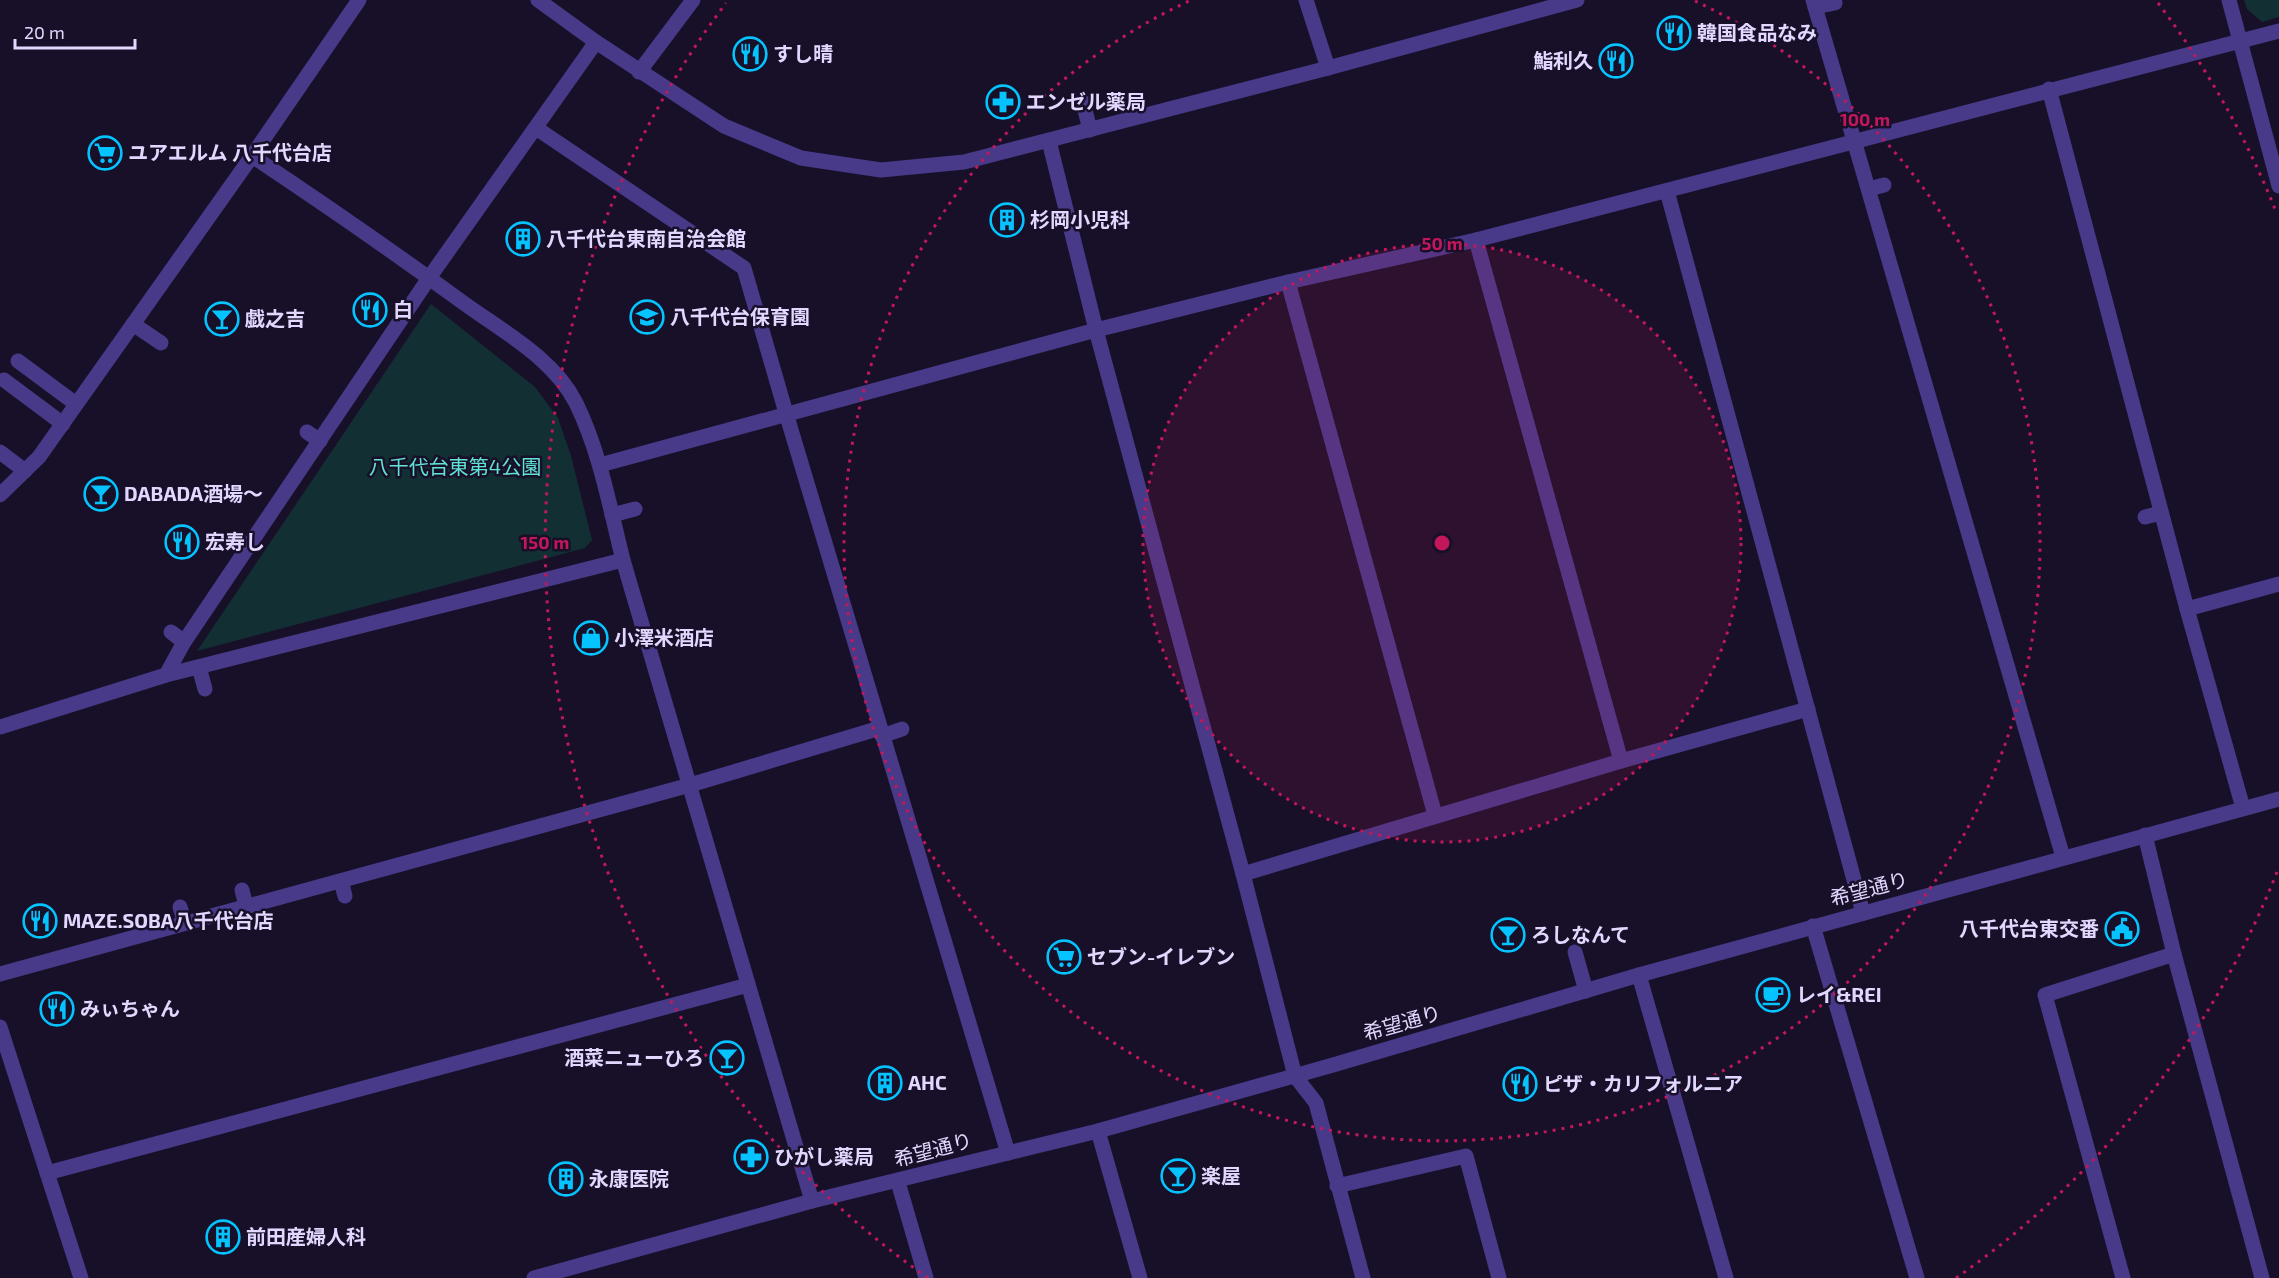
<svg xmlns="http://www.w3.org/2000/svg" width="2279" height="1278" font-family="'Exo 2','Noto Sans JP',sans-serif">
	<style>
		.green { fill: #123033 }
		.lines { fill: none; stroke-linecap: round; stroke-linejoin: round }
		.minor { stroke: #483a89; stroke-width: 15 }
		.ring { fill: none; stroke: #c2185b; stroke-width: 3; stroke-dasharray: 3 6 }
		.labels { text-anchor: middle; stroke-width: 5; stroke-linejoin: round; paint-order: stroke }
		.poi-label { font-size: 20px; font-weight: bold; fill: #e2d8ff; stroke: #181029; text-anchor: start }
		.park-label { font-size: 20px; fill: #60e3d4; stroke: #181029 }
		.street-label { font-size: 20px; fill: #e2d8ff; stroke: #181029 }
		.centre { fill: #c2185b; stroke: #181029; stroke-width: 3 }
		.ring-label { font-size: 18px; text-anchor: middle; font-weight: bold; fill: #c2185b; stroke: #181029; stroke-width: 5; stroke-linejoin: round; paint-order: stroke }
	</style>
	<rect width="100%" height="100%" fill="#181029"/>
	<g class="green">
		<path d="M 2244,0 L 2279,0 L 2279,17 L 2262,22 L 2247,9 Z"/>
		<path d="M 431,304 L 535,387 L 558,418 L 571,456 L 592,540 L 585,548 L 197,651 Z"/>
	</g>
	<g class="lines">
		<g class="minor">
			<path d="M 538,0 L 596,42 L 724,126 L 801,158 L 881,170 L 964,162 L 1328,68 L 1577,0"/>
			<path d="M 1306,0 L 1328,68"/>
			<path d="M 1813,0 L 2063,857"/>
			<path d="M 2229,0 L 2279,186"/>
			<path d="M 1815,7 L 1835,3"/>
			<path d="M 639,72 L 693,0"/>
			<path d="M 2049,89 L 2187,609 L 2243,808"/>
			<path d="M 1083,102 L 1090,130"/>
			<path d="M 536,128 L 744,268 L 786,413 L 1008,1153"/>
			<path d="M 1049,141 L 1096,330 L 1243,874 L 1295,1076 L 1316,1103 L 1363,1278"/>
			<path d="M 252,156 C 324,204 395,253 465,304 C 504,332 554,359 576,403 C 600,452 610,508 623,560 L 812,1201"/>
			<path d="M 1869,189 L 1884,185"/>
			<path d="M 1667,191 L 1863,913"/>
			<path d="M 1476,240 L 1621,761"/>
			<path d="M 1288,282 L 1435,815"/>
			<path d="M 133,324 L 161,343"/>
			<path d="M 18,361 L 76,404"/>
			<path d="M 4,380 L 63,424"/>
			<path d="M 307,432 L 320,441"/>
			<path d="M 0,452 L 25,471"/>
			<path d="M 600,465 L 1096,330 L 1288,282 L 1476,240 L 2279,31"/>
			<path d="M 0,495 L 39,457 L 252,156 L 359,0"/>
			<path d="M 612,515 L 635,509"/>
			<path d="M 2145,517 L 2161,513"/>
			<path d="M 2187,609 L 2279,584"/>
			<path d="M 171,632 L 184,642"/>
			<path d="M 199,667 L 205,689"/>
			<path d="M 166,675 L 184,642 L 429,278 L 596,42"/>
			<path d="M 0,727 L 166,675 L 623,560"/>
			<path d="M 882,736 L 902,729"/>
			<path d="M 2145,835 L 2174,954 L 2262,1278"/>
			<path d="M 1243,874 L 1621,761 L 1808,709"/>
			<path d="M 341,881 L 345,896"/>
			<path d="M 242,890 L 246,906"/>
			<path d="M 180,907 L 185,923"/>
			<path d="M 1813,926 L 1917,1278"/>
			<path d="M 1575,952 L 1586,991"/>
			<path d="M 0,974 L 690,785 L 880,728"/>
			<path d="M 1639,975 L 1726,1278"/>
			<path d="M 0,1027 L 81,1278"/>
			<path d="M 1098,1131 L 1140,1278"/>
			<path d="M 47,1173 L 748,985"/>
			<path d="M 898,1182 L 926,1278"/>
			<path d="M 1337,1186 L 1466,1156 L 1499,1278"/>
			<path d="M 534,1278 L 812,1201 L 1098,1131 L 1333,1065 L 1639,975 L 2279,799"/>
			<path d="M 2123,1278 L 2045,995 L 2174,954"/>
		</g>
	</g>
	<circle cx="1442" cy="543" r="299" fill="#c2185b" fill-opacity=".12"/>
	<g class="ring">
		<circle cx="1442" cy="543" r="299"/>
		<path d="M1695 1A598 598 0 1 1 1189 1"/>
		<path d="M2277 872A897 897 0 0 1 1956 1278M928 1278A897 897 0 0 1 726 3M2158 3A897 897 0 0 1 2277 214"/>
	</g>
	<defs>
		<g id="restaurant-ring" transform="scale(1.725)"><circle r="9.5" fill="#181029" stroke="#04c3ff" stroke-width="1.5"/><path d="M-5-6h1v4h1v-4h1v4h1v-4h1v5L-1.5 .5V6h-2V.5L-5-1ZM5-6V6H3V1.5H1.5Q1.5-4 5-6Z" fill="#04c3ff"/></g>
		<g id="pharmacy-ring" transform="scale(1.725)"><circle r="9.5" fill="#181029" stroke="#04c3ff" stroke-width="1.5"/><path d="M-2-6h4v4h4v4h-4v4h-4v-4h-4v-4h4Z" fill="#04c3ff"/></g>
		<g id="supermarket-ring" transform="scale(1.725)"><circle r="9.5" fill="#181029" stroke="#04c3ff" stroke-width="1.5"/><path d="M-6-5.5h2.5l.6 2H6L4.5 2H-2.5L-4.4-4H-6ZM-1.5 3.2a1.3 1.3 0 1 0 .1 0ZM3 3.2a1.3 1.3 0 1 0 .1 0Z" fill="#04c3ff"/></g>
		<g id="building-ring" transform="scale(1.725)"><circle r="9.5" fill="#181029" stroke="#04c3ff" stroke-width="1.5"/><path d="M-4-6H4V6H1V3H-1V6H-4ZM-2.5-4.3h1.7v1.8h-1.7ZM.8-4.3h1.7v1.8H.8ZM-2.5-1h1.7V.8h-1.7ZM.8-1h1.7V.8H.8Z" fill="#04c3ff"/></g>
		<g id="school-ring" transform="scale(1.725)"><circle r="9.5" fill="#181029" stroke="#04c3ff" stroke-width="1.5"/><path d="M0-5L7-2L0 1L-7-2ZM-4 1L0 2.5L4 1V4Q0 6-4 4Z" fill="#04c3ff"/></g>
		<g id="bar-ring" transform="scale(1.725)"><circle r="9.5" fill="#181029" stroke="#04c3ff" stroke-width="1.5"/><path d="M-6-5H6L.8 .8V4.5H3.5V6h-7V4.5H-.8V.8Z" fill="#04c3ff"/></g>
		<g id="shop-ring" transform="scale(1.725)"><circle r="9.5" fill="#181029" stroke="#04c3ff" stroke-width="1.5"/><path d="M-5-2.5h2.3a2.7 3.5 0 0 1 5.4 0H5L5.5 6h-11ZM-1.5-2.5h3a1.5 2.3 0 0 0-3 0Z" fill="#04c3ff"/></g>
		<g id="civic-ring" transform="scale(1.725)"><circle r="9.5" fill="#181029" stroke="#04c3ff" stroke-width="1.5"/><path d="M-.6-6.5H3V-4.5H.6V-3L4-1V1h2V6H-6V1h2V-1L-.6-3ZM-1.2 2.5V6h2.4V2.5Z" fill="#04c3ff"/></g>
		<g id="cafe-ring" transform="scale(1.725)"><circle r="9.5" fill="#181029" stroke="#04c3ff" stroke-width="1.5"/><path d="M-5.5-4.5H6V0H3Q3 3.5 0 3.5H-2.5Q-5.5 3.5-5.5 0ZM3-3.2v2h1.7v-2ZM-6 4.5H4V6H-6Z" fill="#04c3ff"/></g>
	</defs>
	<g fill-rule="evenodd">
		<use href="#restaurant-ring" x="1674" y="33"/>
		<use href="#restaurant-ring" x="750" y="54"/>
		<use href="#restaurant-ring" x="1616" y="61"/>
		<use href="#pharmacy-ring" x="1003" y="102"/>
		<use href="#supermarket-ring" x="105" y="153"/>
		<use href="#building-ring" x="1007" y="220"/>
		<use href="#building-ring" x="523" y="239"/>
		<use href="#restaurant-ring" x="370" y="310"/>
		<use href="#school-ring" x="647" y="317"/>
		<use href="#bar-ring" x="222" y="319"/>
		<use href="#bar-ring" x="101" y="494"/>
		<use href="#restaurant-ring" x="182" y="542"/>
		<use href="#shop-ring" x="591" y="638"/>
		<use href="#restaurant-ring" x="40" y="921"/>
		<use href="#civic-ring" x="2122" y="929"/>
		<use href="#bar-ring" x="1508" y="935"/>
		<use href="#supermarket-ring" x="1064" y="957"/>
		<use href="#cafe-ring" x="1773" y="995"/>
		<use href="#restaurant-ring" x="57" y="1009"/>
		<use href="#bar-ring" x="727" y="1058"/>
		<use href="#building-ring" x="885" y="1083"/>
		<use href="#restaurant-ring" x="1520" y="1084"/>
		<use href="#pharmacy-ring" x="751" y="1157"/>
		<use href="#bar-ring" x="1178" y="1176"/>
		<use href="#building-ring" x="566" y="1179"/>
		<use href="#building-ring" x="223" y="1237"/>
	</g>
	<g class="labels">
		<g class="poi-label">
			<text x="1697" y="40">韓国食品なみ</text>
			<text x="773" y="61">すし晴</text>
			<text x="1593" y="68" text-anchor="end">鮨利久</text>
			<text x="1026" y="109">エンゼル薬局</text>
			<text x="128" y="160">ユアエルム 八千代台店</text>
			<text x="1030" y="227">杉岡小児科</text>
			<text x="546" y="246">八千代台東南自治会館</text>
			<text x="393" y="317">白</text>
			<text x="670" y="324">八千代台保育園</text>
			<text x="245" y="326">戯之吉</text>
			<text x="124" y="501">DABADA酒場～</text>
			<text x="205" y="549">宏寿し</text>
			<text x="614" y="645">小澤米酒店</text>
			<text x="63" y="928">MAZE.SOBA八千代台店</text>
			<text x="2099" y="936" text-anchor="end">八千代台東交番</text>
			<text x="1531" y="942">ろしなんて</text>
			<text x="1087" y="964">セブン-イレブン</text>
			<text x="1796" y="1002">レイ&amp;REI</text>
			<text x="80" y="1016">みぃちゃん</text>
			<text x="704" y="1065" text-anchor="end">酒菜ニューひろ</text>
			<text x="908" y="1090">AHC</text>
			<text x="1543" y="1091">ピザ・カリフォルニア</text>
			<text x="774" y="1164">ひがし薬局</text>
			<text x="1201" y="1183">楽屋</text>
			<text x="589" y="1186">永康医院</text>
			<text x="246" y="1244">前田産婦人科</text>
		</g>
		<g class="park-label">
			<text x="455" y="474">八千代台東第4公園</text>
		</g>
		<g class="street-label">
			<text transform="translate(1869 889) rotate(-15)" y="7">希望通り</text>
			<text transform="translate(1402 1023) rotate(-16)" y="7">希望通り</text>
			<text transform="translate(933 1150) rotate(-15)" y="7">希望通り</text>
		</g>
	</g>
	<circle cx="1442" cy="543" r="9" class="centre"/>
	<g class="ring-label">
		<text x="1865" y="126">100 m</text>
		<text x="1442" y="250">50 m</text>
		<text x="545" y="549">150 m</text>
	</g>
	<path d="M15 39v9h120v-9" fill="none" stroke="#e2d8ff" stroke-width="3"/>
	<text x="24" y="39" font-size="18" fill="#e2d8ff" stroke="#181029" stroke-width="4.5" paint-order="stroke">20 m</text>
</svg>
